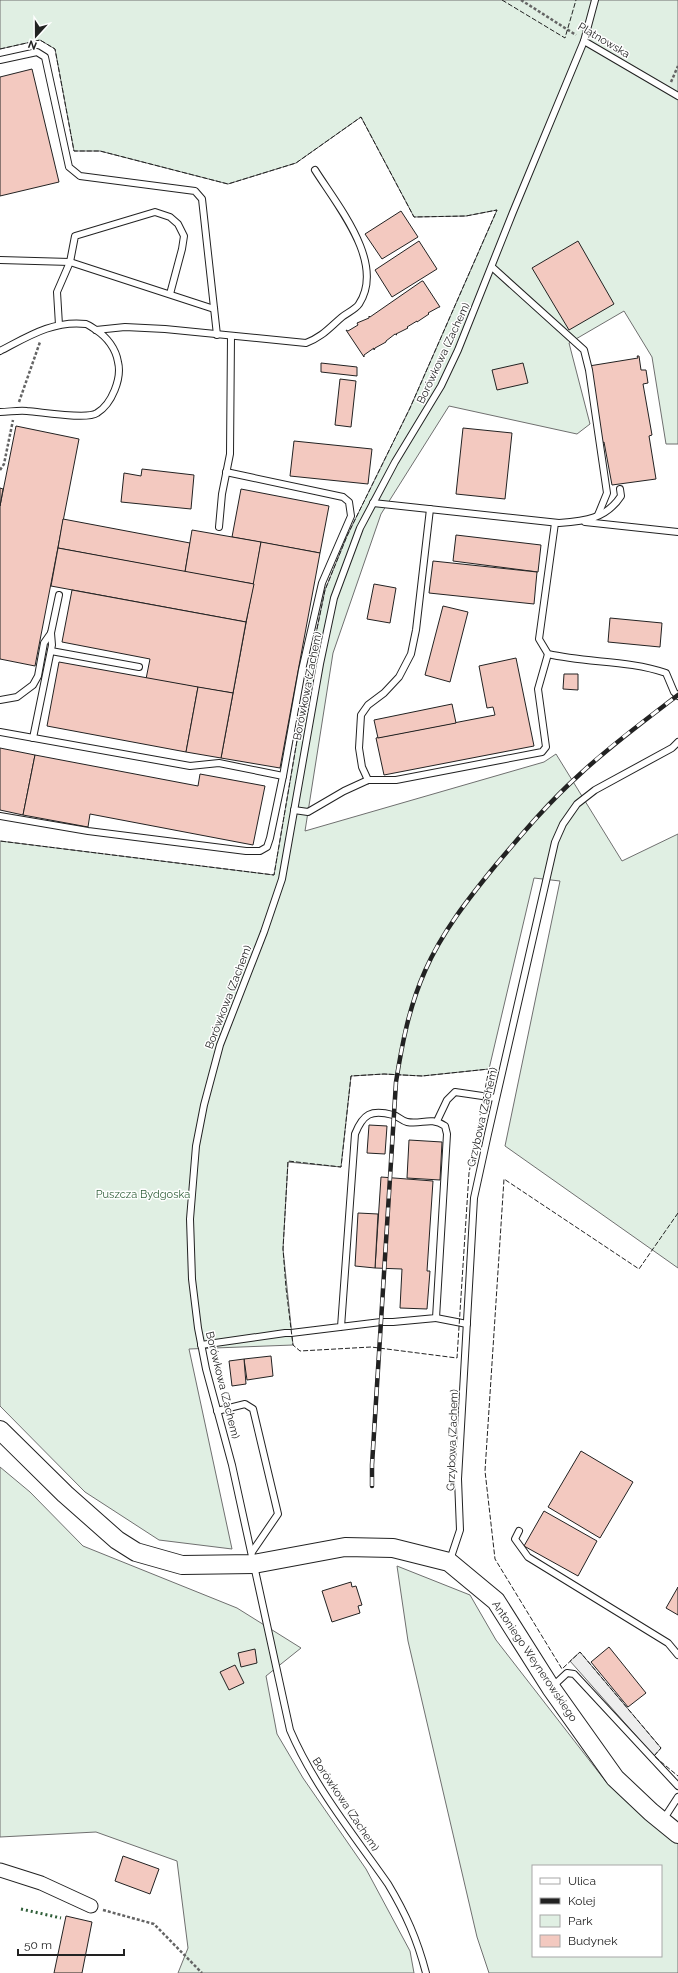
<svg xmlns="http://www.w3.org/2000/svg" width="678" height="1973" font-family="Raleway,sans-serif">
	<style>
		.green { fill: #e0efe3; stroke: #6f6f6f; fill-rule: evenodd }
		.parking { fill: #ededed; stroke: #6f6f6f }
		.building { fill: #f3c9c0; stroke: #222 }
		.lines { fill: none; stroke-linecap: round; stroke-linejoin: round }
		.lane-casing { stroke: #222; stroke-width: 8 }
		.street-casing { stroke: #222; stroke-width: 15 }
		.secondary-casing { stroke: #222; stroke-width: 20 }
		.path { stroke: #646464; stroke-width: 2.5; stroke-dasharray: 3 2; stroke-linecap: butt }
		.lane { stroke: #fff; stroke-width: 6 }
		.street { stroke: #fff; stroke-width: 13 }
		.secondary { stroke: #fff; stroke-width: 18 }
		.rail-casing { stroke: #222; stroke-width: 4.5 }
		.rail { stroke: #fff; stroke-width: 3; stroke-dasharray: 9; stroke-linecap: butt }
		.hedge { stroke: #2f5e38; stroke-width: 3; stroke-dasharray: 2 3; stroke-linecap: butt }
		.fence { stroke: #222; stroke-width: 1; stroke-dasharray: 5 2; stroke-linecap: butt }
		.labels { text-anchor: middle; stroke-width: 3; stroke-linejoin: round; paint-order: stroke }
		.street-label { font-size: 11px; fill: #222; stroke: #fff }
		.park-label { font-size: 11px; fill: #2f5e38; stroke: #fff }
	</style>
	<rect width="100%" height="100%" fill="#fff"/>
	<g class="green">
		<path d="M 0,0 L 678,0 L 678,444 L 666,444 L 652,357 L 624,311 L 569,343 L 590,424 L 577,434 L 449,406 L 381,514 L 333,653 L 305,831 L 544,762 L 556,754 L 622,861 L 678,834 L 678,1268 L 505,1146 L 560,881 L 534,878 L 489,1069 L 422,1076 L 384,1074 L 351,1076 L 341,1167 L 288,1162 L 283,1249 L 293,1345 L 189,1349 L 232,1549 L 159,1540 L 85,1492 L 0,1406 L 0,841 L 274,875 L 312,653 L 325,590 L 347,536 L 410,408 L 497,210 L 466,216 L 414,217 L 361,117 L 296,163 L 228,184 L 100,151 L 74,151 L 55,49 L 40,40 L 0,49 Z"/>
		<path d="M 0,1467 L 30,1492 L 83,1546 L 237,1608 L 301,1648 L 266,1676 L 277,1734 L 303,1778 L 366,1869 L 410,1951 L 414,1973 L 178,1973 L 188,1948 L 177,1861 L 96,1832 L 0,1837 Z"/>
		<path d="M 397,1566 L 470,1595 L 496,1640 L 607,1783 L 678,1843 L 678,1973 L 489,1973 L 477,1937 L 408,1641 ZM 533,1866 L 661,1866 L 661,1956 L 533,1956 Z"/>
	</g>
	<path class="parking" d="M 580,1652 L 661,1748 L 654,1756 L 570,1661 Z"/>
	<g class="building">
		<path d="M 32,69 L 59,182 L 0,196 L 0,77 Z"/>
		<path d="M 401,211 L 418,237 L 382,259 L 365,234 Z"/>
		<path d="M 419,241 L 437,269 L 392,297 L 375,270 Z"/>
		<path d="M 578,241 L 614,304 L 569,330 L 532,268 Z"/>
		<path d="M 422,281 L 423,281 L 440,307 L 439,307 L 428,313 L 429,314 L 417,322 L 417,321 L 407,327 L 408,328 L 396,334 L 397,335 L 395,334 L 386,341 L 386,342 L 375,348 L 374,350 L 374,348 L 364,355 L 364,357 L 346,330 L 348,331 L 358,325 L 357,323 L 369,318 L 369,316 L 370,317 Z"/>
		<path d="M 637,356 L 639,356 L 641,370 L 646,370 L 648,383 L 643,384 L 652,435 L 649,436 L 656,479 L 612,485 L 604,442 L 602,443 L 589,366 L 638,358 Z"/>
		<path d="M 321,363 L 357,367 L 357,376 L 321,372 Z"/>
		<path d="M 523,363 L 528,383 L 497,390 L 492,370 Z"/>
		<path d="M 340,379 L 356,381 L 351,427 L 335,425 Z"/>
		<path d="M 16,426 L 79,439 L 35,666 L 0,659 L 0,506 Z"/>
		<path d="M 463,428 L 512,433 L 505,499 L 456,494 Z"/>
		<path d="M 294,441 L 372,449 L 368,484 L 290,476 Z"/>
		<path d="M 142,469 L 194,475 L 191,509 L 121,502 L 124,473 L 141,476 Z"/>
		<path d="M 0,488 L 3,489 L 0,506 Z"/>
		<path d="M 241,489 L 329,506 L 320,553 L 232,537 Z"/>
		<path d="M 63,519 L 190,543 L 185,572 L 58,548 Z"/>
		<path d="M 192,530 L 261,542 L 254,584 L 185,572 Z"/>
		<path d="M 456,535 L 541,545 L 538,572 L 453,561 Z"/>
		<path d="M 261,542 L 320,553 L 280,768 L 221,758 Z"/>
		<path d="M 58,548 L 254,584 L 246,622 L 51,586 Z"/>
		<path d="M 433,561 L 537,572 L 534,604 L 429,593 Z"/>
		<path d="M 374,584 L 396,588 L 390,623 L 367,619 Z"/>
		<path d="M 72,590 L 246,622 L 233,693 L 146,679 L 150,659 L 62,642 Z"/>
		<path d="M 443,606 L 468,612 L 450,682 L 425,675 Z"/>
		<path d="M 610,618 L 662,623 L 660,647 L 608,642 Z"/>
		<path d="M 516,658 L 534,746 L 384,775 L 376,738 L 495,715 L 493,707 L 487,708 L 479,666 Z"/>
		<path d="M 59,662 L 198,687 L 186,752 L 47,726 Z"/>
		<path d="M 564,674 L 578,674 L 578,690 L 563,689 Z"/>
		<path d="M 198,687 L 233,693 L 221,758 L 186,752 Z"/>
		<path d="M 452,704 L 456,723 L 378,738 L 374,720 Z"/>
		<path d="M 0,748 L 35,755 L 23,815 L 0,810 Z"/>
		<path d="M 35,755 L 198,786 L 200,774 L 265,786 L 253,845 L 90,814 L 88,827 L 23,815 Z"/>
		<path d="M 369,1125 L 387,1126 L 385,1154 L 367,1153 Z"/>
		<path d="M 409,1140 L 442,1142 L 440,1180 L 407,1178 Z"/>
		<path d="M 381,1177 L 433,1181 L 427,1271 L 430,1271 L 427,1309 L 400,1308 L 402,1269 L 375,1268 Z"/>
		<path d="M 358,1213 L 378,1214 L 375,1268 L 355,1266 Z"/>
		<path d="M 271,1356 L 273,1376 L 247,1380 L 244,1359 Z"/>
		<path d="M 244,1359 L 246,1384 L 232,1386 L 229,1361 Z"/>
		<path d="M 581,1451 L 633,1482 L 600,1538 L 548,1507 Z"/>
		<path d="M 544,1511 L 597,1541 L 578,1576 L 524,1546 Z"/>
		<path d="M 351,1582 L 352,1587 L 356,1586 L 362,1605 L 358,1606 L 360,1613 L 332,1622 L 322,1591 Z"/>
		<path d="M 678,1587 L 678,1615 L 666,1608 Z"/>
		<path d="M 609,1647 L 646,1693 L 628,1707 L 591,1662 Z"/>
		<path d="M 255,1649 L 257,1663 L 241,1667 L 238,1653 Z"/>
		<path d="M 235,1665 L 244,1683 L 229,1690 L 220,1672 Z"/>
		<path d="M 123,1856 L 159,1869 L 150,1894 L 115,1881 Z"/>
		<path d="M 66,1916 L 92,1922 L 82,1973 L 54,1973 Z"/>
	</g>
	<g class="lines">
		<g class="lane-casing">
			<g id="lane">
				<path d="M 584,41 L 678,96"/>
				<path d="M 0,60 L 37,52 L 45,57 L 69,167 L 80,176 L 195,191 L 202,199 L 217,335"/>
				<path d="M 0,260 L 70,262 L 214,309"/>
				<path d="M 492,267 L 584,350 L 589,370 L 607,493 L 598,515"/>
				<path d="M 59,325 L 57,292 L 70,262 L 75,236 L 155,212 L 170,217 L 178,224 L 184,236 L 182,249 L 170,294"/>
				<path d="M 96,330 L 125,327 L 165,329 L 306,343 C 322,337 329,328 342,317 C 347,313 356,309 359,304 C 386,263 337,205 315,170"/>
				<path d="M 0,351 C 27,337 53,320 86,324 C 89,325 93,328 96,330 C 107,337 116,349 118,362 C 122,378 112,404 97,413 C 87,420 42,412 27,411 C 18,410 9,412 0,412"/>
				<path d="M 226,472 L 343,497 L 349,502 L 351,516 L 322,583 L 302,670 L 283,776"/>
				<path d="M 373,503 L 559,523 C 585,521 606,519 621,496 L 620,489"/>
				<path d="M 585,522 L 678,532"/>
				<path d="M 555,523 L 539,639 L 548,654 C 587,663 628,660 666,673 L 674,692 L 678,696"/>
				<path d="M 219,527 L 222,494 L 230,454 L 231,336"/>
				<path d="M 51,651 L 139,667"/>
				<path d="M 0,700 L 17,697 L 33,685 L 38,676 L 44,643 L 51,633 L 59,595"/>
				<path d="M 0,732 L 190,766 L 219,763 L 283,776 L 270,838 L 267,847 L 260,851 L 246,851 L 88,831 L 0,816"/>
				<path d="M 33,738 L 52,645 L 51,633"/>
				<path d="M 368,780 L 362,767 L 359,748 L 361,715 L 368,705 L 384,693 L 399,677 L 411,654 L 416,630 L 430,509"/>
				<path d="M 294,810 L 308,812 L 344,791 L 368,780 L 396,780 L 542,752 L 546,747 L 538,689 L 548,654"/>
				<path d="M 437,1121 L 447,1100 L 455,1092 L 496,1098"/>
				<path d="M 436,1318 L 467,1324"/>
				<path d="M 201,1345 L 285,1333 L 291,1333 L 381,1322 L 393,1322 L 436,1318 L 447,1134 L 445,1126 C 430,1116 422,1125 407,1122 C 402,1121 398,1116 393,1115 C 371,1109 363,1114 355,1134 L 341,1327"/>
				<path d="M 217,1411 L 245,1404 L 253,1409 L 278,1514 L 252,1552"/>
				<path d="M 519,1531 L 515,1539 L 528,1557 L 668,1643 L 678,1655"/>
				<path d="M 450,1560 L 460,1530 L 458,1479 L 474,1198 L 488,1134 L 555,842 L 563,824 L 577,804 L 595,790 L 672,748 L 678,742"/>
				<path d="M 552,1687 L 567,1673 L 574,1674 L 678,1786"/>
				<path d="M 663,1820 L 678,1797"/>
				<path d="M 426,1973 C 417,1939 406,1914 388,1884 C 353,1834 314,1786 290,1730 L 232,1465 L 206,1369 L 198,1328 L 192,1279 L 190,1219 L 196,1146 L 204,1105 L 220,1045 L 264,932 L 282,879 L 320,664 L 334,598 L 360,528 L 395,462 L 441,386 L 458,350 L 513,212 L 584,41 L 595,0"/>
			</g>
		</g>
		<g class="street-casing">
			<path id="street" d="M 0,1870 L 41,1883 L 91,1906"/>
		</g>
		<g class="secondary-casing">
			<path id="secondary" d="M 0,1430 L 65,1494 L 117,1540 L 136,1552 L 182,1565 L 254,1564 L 345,1547 L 393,1548 L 449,1562 L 496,1601 L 551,1688 L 615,1778 L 651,1812 L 678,1834"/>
		</g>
		<g class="path">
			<path d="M 521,0 L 576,35"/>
			<path d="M 671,82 L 678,66"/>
			<path d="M 19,402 L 40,342"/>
			<path d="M 0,470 L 4,464 L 13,420"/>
			<path d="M 103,1910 L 154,1924 L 202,1973"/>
		</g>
		<use href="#lane" class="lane"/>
		<use href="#street" class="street"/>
		<use href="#secondary" class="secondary"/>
		<g class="rail-casing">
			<path id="rail" d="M 372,1486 L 372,1465 L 396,1082 C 402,1044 409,1007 425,971 C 442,932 468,899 495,866 C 522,834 548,803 579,775 C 610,746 644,721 678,695"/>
		</g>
		<use href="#rail" class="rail"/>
		<path class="hedge" d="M 21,1909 L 61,1918"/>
		<g class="fence">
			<path d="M 502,0 L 565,38 L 576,0"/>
			<path d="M 0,49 L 40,40 L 55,49 L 74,151 L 100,151 L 228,184 L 296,163 L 361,117 L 414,217 L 466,216 L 497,210 L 410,408 L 347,536 L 325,590 L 312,653 L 274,875 L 0,841"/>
			<path d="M 489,1069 L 469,1173 L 457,1358 L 371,1347 L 300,1351 L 293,1345 L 286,1288 L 283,1249 L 288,1161 L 341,1167 L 351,1076 L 384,1074 L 422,1076 Z"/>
			<path d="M 678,1213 L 639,1269 L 504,1179 L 485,1471 L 495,1559 L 562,1669 L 580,1652 L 661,1748 L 654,1756 L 678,1776"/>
		</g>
	</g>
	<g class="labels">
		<g class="street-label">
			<text transform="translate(604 40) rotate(31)" y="4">Plątnowska</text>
			<text transform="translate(443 353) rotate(-65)" y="4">Borówkowa (Zachem)</text>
			<text transform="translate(307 686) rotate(-79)" y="4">Borówkowa (Zachem)</text>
			<text transform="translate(228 997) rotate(-69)" y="4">Borówkowa (Zachem)</text>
			<text transform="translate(482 1117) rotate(-77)" y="4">Grzybowa (Zachem)</text>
			<text transform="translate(223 1385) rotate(76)" y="4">Borówkowa (Zachem)</text>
			<text transform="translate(452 1440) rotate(-88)" y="4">Grzybowa (Zachem)</text>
			<text transform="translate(535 1661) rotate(56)" y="4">Antoniego Weynerowskiego</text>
			<text transform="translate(346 1804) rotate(56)" y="4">Borówkowa (Zachem)</text>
		</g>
		<g class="park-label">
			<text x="143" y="1198">Puszcza Bydgoska</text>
		</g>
	</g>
	<rect x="532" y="1865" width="130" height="92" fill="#ffffff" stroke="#a7a7a7"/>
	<rect x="540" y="1878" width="20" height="6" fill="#ffffff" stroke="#a7a7a7"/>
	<text x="568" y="1885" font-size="12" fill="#222222">Ulica</text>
	<rect x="540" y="1898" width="20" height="6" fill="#222222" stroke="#a7a7a7"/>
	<text x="568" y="1905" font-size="12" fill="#222222">Kolej</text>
	<rect x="540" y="1915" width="20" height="12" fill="#e0efe3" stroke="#a7a7a7"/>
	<text x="568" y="1925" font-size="12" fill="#222222">Park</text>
	<rect x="540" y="1935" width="20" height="12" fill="#f3c9c0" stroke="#a7a7a7"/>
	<text x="568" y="1945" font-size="12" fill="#222222">Budynek</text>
	<g transform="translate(36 36) rotate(201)" stroke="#ffffff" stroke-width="3" paint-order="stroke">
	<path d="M0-3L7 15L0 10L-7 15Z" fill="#222222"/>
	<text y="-6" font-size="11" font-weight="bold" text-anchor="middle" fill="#222222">N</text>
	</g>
	<path d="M18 1949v6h106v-6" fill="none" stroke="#222222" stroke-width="2"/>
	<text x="24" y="1949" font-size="12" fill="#222222" stroke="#ffffff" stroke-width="3" paint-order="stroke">50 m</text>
</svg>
